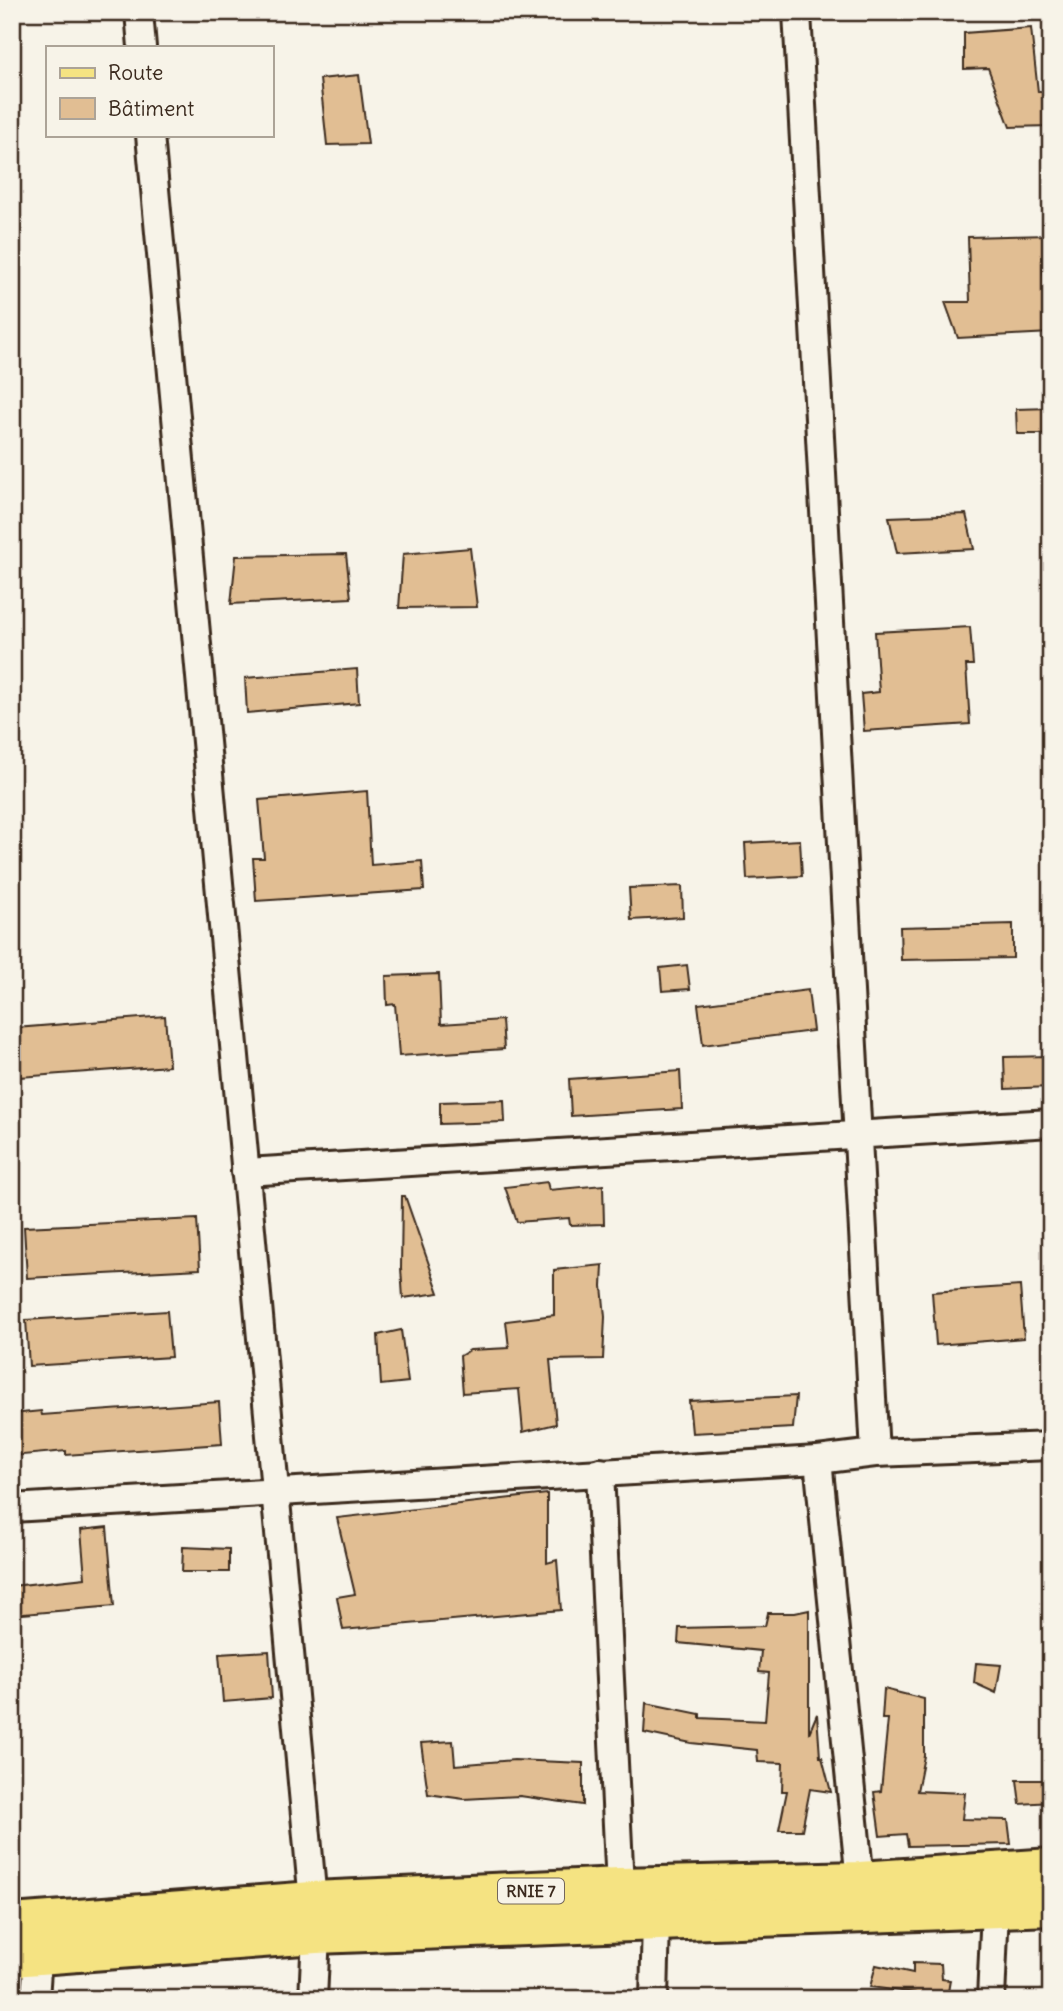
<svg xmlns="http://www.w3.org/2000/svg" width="1063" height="2011" font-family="Delius,sans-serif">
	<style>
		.building { fill: #e1be93; stroke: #3b2a1e; stroke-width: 2 }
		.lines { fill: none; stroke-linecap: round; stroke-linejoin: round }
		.minor-casing { stroke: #3b2a1e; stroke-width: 32 }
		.primary-casing { stroke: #3b2a1e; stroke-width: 44 }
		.minor { stroke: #f7f3e8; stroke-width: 26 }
		.primary { stroke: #f5e382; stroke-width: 38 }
		.labels { text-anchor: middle; stroke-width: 7; stroke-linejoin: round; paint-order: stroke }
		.shield { fill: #f7f3e8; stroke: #73665b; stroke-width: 2 }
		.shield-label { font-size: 16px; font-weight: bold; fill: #3b2a1e }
	</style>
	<rect width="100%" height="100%" fill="#f7f3e8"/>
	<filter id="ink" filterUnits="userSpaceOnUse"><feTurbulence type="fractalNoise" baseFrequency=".0143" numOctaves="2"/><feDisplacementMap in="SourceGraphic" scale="14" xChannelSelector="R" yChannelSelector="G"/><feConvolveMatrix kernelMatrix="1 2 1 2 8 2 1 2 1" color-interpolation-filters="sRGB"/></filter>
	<g filter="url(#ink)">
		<g class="building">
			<path d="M 1031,28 L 1038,92 L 1048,92 L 1051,126 L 1010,127 L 988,68 L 964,69 L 964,33 Z"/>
			<path d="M 359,75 L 368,144 L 327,145 L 320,79 Z"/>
			<path d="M 1050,235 L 1051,270 L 1043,270 L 1051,333 L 958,338 L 945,302 L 970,302 L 968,237 Z"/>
			<path d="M 1051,408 L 1051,434 L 1017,434 L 1016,409 Z"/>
			<path d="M 966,514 L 974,549 L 897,553 L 889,517 Z"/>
			<path d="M 470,548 L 477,607 L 399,608 L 403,554 Z"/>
			<path d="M 346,554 L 351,598 L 231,604 L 236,556 Z"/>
			<path d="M 970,627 L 973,665 L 966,665 L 970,724 L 864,731 L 861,694 L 879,692 L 875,632 Z"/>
			<path d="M 357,669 L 359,703 L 247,713 L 245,678 Z"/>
			<path d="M 367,791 L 371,865 L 422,861 L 424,890 L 256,901 L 253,858 L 264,858 L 259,800 Z"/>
			<path d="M 800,840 L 802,876 L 747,879 L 745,843 Z"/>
			<path d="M 682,886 L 683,917 L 631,920 L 629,888 Z"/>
			<path d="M 1013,924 L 1013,958 L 901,960 L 900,927 Z"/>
			<path d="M 687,965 L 690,989 L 662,991 L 660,968 Z"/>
			<path d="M 439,974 L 441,1024 L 502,1020 L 504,1049 L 399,1056 L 395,1004 L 387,1005 L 386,976 Z"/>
			<path d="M 808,990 L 813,1031 L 703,1045 L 698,1004 Z"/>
			<path d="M 165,1016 L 169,1066 L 20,1077 L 16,1028 Z"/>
			<path d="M 1049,1056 L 1049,1087 L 1005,1089 L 1004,1057 Z"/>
			<path d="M 680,1071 L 682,1109 L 571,1116 L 569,1079 Z"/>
			<path d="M 504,1100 L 505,1122 L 440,1124 L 440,1102 Z"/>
			<path d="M 547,1182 L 549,1190 L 603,1185 L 604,1224 L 570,1225 L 569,1218 L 517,1222 L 505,1187 Z"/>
			<path d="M 402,1196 L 405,1196 L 439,1293 L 403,1298 L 401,1268 Z"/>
			<path d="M 197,1219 L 200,1269 L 27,1278 L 24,1227 Z"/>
			<path d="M 603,1265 L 602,1286 L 605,1317 L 603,1359 L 550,1360 L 556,1424 L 523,1432 L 519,1389 L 463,1393 L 460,1356 L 470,1350 L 509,1348 L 506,1321 L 554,1315 L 554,1270 Z"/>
			<path d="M 1020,1286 L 1024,1338 L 936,1345 L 932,1292 Z"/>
			<path d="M 167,1311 L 171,1357 L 29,1366 L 26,1320 Z"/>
			<path d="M 401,1330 L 408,1382 L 381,1385 L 378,1335 Z"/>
			<path d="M 796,1396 L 793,1428 L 692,1433 L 689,1401 Z"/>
			<path d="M 219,1402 L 222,1444 L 66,1455 L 66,1451 L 12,1456 L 12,1414 L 41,1411 L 42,1415 Z"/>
			<path d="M 547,1494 L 547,1563 L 557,1560 L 561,1610 L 343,1630 L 337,1597 L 355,1594 L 337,1518 Z"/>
			<path d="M 107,1527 L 114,1606 L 12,1615 L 12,1586 L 85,1578 L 81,1530 Z"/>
			<path d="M 183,1547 L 229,1549 L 229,1572 L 182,1572 Z"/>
			<path d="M 809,1610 L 809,1733 L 817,1714 L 820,1757 L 822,1757 L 831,1792 L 810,1789 L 802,1830 L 779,1830 L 787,1791 L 782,1791 L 783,1763 L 758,1762 L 757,1750 L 691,1743 L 644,1733 L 646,1703 L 700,1714 L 700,1718 L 765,1721 L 769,1673 L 759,1672 L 761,1651 L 678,1643 L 679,1628 L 765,1626 L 768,1613 L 795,1613 Z"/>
			<path d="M 269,1651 L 272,1698 L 223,1702 L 219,1654 Z"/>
			<path d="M 976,1663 L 1001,1665 L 996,1693 L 974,1683 Z"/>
			<path d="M 884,1689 L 924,1699 L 924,1756 L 917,1791 L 965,1793 L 962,1819 L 1008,1820 L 1011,1844 L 908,1846 L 906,1834 L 880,1836 L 874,1792 L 881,1791 L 888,1719 L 882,1719 Z"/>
			<path d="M 453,1741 L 455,1765 L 514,1760 L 583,1763 L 583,1805 L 520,1796 L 464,1799 L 428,1794 L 421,1743 Z"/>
			<path d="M 1017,1780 L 1051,1780 L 1051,1802 L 1020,1804 Z"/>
			<path d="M 913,1963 L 941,1964 L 942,1979 L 950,1980 L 947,1998 L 915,1999 L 915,1993 L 870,1987 L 876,1965 L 913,1973 Z"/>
		</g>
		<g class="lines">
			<g class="minor-casing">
				<g id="minor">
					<path d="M 139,12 L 142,47"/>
					<path d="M 797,12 L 875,1453"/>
					<path d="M 150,135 L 316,1934 L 313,1999"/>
					<path d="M 245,1172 L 1051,1123"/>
					<path d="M 818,1460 L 860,1881"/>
					<path d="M 600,1472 L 620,1887"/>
					<path d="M 12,1508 L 818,1460 L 875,1453 L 1051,1446"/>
					<path d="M 35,1999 L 38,1955"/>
					<path d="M 654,1999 L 656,1921"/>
					<path d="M 991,1999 L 995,1909"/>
				</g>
			</g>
			<g class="primary-casing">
				<g id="primary">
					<path d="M 12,1924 L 313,1901 L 620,1887 L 860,1881 L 1051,1868"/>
					<path d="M 12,1957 L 316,1934 L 1051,1906"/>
				</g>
			</g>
			<use href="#minor" class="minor"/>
			<use href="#primary" class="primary"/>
		</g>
	</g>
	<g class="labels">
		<rect class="shield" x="498" y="1878.5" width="66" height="25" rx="5"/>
		<g class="shield-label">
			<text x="531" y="1897">RNIE 7</text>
		</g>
	</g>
	<rect width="1063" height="2011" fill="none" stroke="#f7f3e8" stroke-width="42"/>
	<rect x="21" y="21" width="1021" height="1969" fill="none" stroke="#3b2a1e" stroke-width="2.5" filter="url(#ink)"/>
	<rect x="46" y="46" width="228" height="91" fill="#f7f3e8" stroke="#aca397" stroke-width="2"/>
	<rect x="60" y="68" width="35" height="10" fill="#f5e382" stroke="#aca397" stroke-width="2"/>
	<text x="108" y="80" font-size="21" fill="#3b2a1e">Route</text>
	<rect x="60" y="98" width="35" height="21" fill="#e1be93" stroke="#aca397" stroke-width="2"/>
	<text x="108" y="116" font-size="21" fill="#3b2a1e">Bâtiment</text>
</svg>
